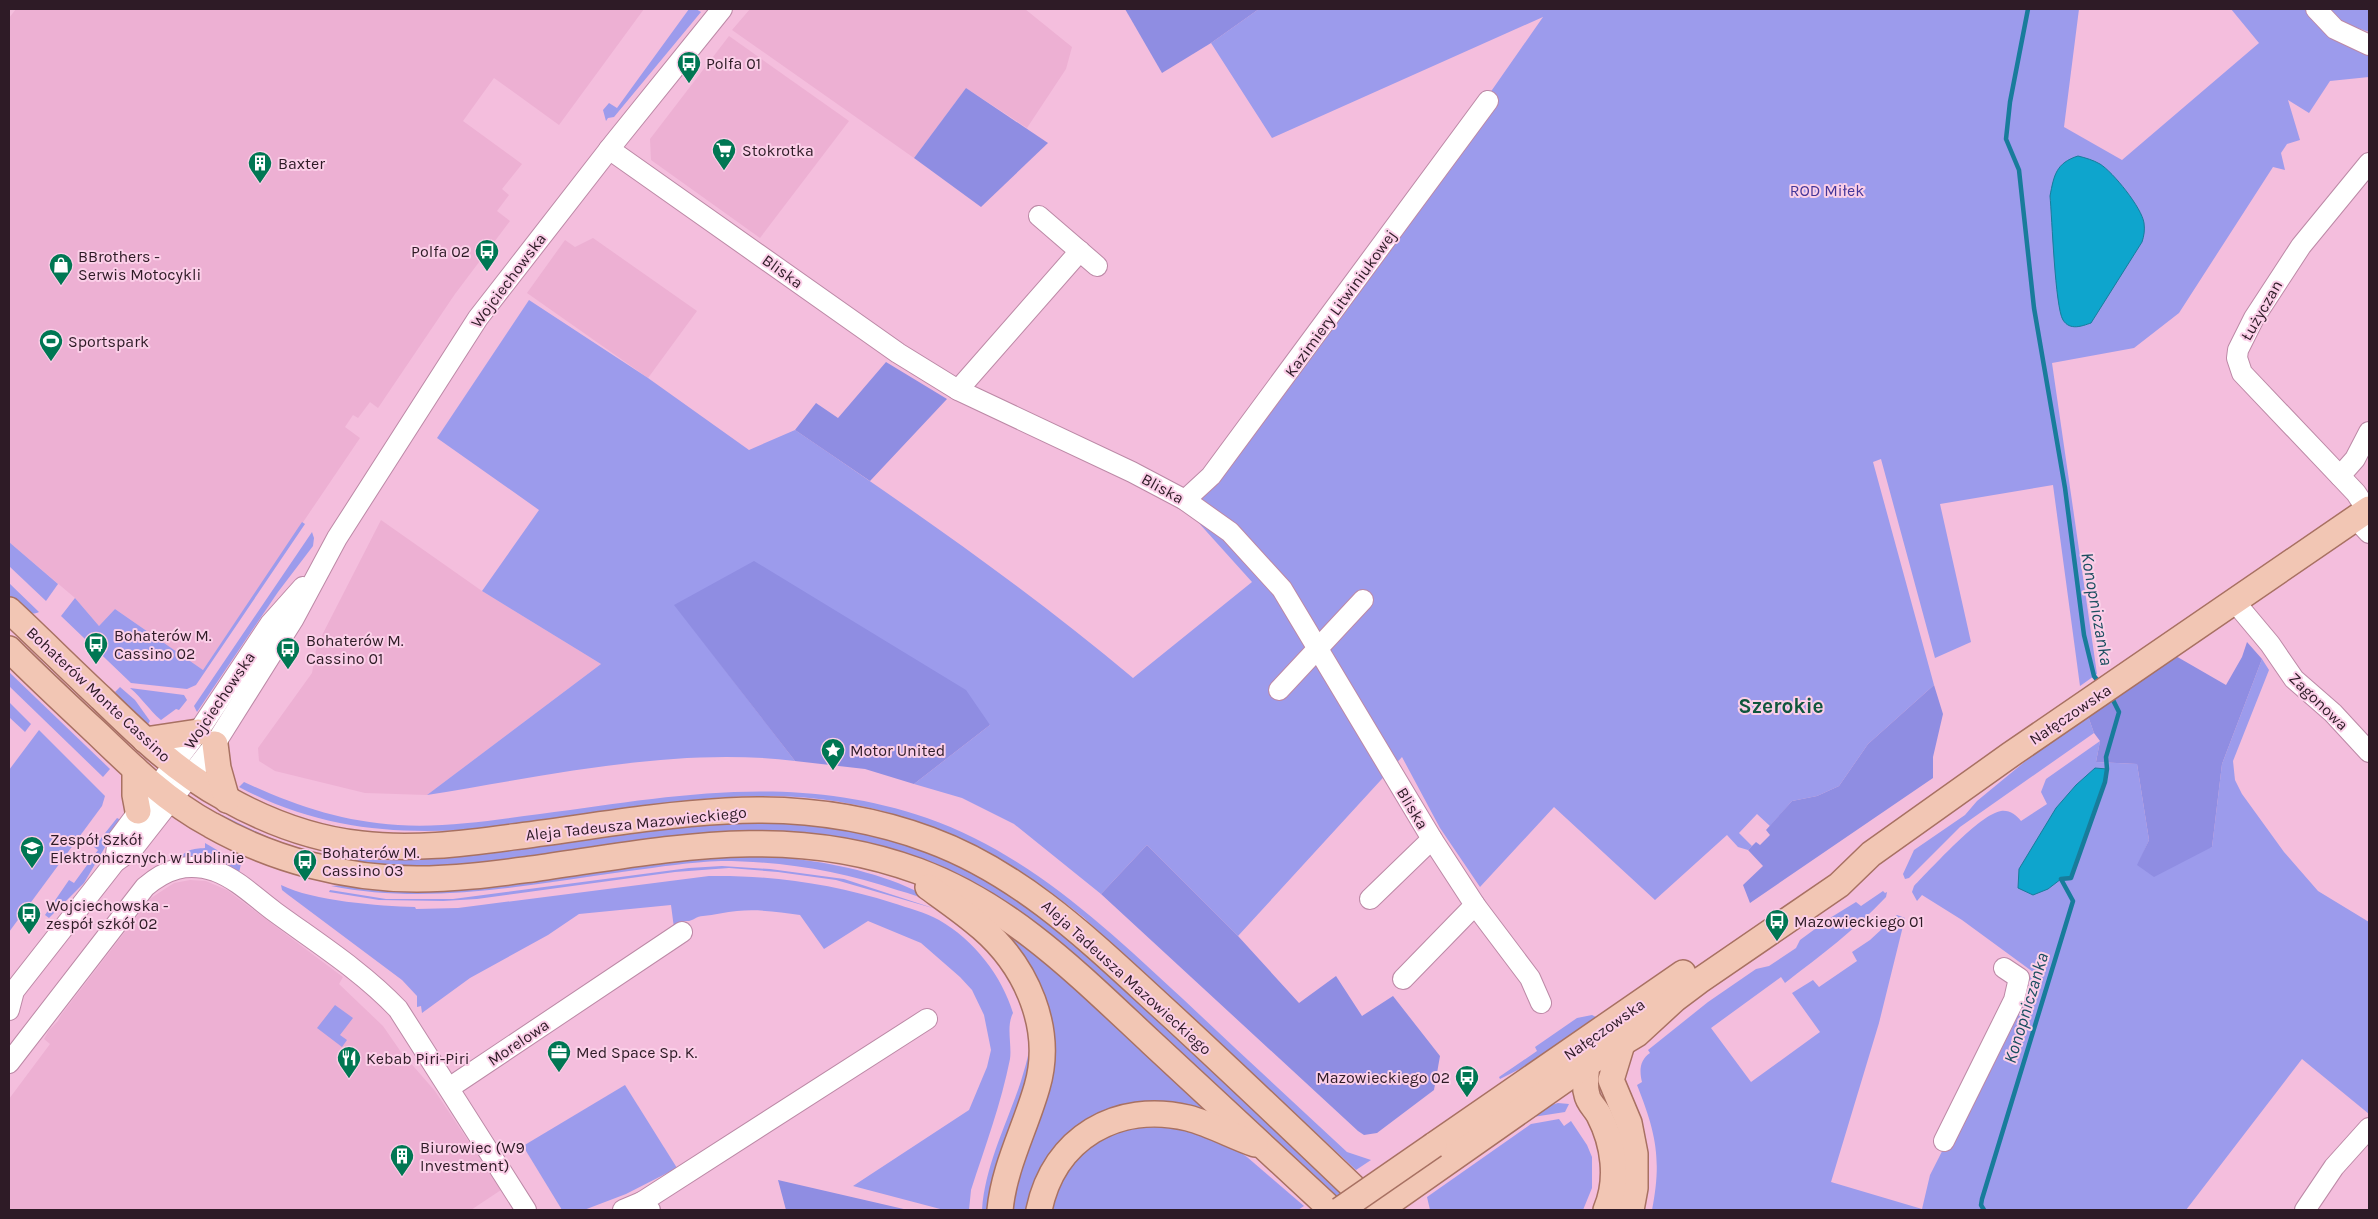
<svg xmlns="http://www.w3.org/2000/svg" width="2378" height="1219" font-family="Karla,sans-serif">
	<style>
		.built { fill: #edb0d3 }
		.green { fill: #9c9bec; fill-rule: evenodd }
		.forest { fill: #8f8de2 }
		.water { fill: #0ea5cd; stroke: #187c9b }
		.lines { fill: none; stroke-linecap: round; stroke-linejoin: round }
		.stream { stroke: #187c9b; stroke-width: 4.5 }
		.minor-casing { stroke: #bc89a6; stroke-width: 22 }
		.major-casing { stroke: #a87162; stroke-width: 28 }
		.minor { stroke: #fff; stroke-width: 20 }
		.major { stroke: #f2c6b4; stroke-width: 25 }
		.major-bridge-casing { stroke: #a87162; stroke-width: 28; stroke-linecap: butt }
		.major-bridge { stroke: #f2c6b4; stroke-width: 25 }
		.labels { text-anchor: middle; stroke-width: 4; stroke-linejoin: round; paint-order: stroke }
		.poi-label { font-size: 16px; fill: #2e1b26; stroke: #fbcfe8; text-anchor: start }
		.park-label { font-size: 16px; fill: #443698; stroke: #fbcfe8 }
		.street-label { font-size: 16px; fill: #2e1b26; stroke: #fbcfe8 }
		.water-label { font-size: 18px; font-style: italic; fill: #1a4e5f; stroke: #fbcfe8 }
		.district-label { font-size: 21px; font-weight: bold; fill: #0f563d; stroke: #fbcfe8 }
	</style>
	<rect width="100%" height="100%" fill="#f4bedd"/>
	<g class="built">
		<path d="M 16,9 L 644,9 L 559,125 L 494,78 L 463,121 L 522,164 L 502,189 L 509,195 L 497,211 L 510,221 L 455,294 L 378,408 L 370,402 L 358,418 L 353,415 L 345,427 L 360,438 L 203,670 L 115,609 L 99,626 L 75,598 L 9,542 L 9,18 Z"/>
		<path d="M 750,9 L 1025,9 L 1072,47 L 1066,69 L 1027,128 L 966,88 L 914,158 L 732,30 Z"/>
		<path d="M 729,36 L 849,121 L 760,238 L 651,160 L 650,139 Z"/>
		<path d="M 593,238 L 697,311 L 648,378 L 527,293 L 565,240 L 575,247 Z"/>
		<path d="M 381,520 L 482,591 L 601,664 L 427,795 L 365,793 L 275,771 L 259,761 L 258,748 L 312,673 L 317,645 Z"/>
		<path d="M 190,880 L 206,881 L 227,890 L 343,977 L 339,984 L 383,1026 L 401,1052 L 435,1091 L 501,1190 L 471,1210 L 9,1210 L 9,1099 L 50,1044 L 44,1039 L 49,1030 L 58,1021 L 61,1015 L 151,898 L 174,883 Z"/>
	</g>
	<g class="green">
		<path d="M 689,9 L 696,9 L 701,12 L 614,117 L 608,118 L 606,121 L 603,110 L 609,103 L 617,108 Z"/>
		<path d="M 1259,9 L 2079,9 L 2064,127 L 2122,160 L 2259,43 L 2231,9 L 2307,9 L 2322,30 L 2339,41 L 2369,52 L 2369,77 L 2330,81 L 2309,113 L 2288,100 L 2300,140 L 2287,144 L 2281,153 L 2285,170 L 2273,167 L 2179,313 L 2134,348 L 2052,363 L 2097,674 L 2080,686 L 2053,485 L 1940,504 L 1971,642 L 1935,658 L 1881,459 L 1873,462 L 1934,685 L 1868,744 L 1839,786 L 1817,796 L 1792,801 L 1770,826 L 1757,814 L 1739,833 L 1752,846 L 1748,850 L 1738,847 L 1727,835 L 1655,900 L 1554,807 L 1480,887 L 1440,828 L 1402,757 L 1238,936 L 1147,845 L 1101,894 L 1014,824 L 962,798 L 914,784 L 990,725 L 675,605 L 795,761 C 675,746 547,776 427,795 L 601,664 L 482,591 L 539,510 L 437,438 L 529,300 L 648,378 L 749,450 L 795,430 C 910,508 1026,588 1133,678 L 1252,582 L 1188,511 L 1222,477 L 1543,17 L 1272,138 L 1211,43 ZM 2113,176 L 2128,195 L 2144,221 L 2063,320 L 2059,302 L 2050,196 Z"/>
		<path d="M 2327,9 L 2369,9 L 2369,32 L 2332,19 Z"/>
		<path d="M 302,522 L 305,524 L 196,685 L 187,689 L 131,683 L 61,616 L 75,598 L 99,626 L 115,609 L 203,670 Z"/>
		<path d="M 312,532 L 314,538 L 313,546 L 278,592 L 197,712 L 194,706 Z"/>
		<path d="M 9,542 L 58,584 L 46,601 L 9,566 Z"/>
		<path d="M 9,583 L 39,612 C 26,618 17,605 9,597 Z"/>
		<path d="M 2262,659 L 2269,670 L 2233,761 L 2235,780 L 2242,794 L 2284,852 L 2318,891 L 2369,922 L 2369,1114 L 2302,1059 L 2186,1210 L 1652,1210 C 1662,1159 1656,1133 1637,1085 L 1642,1082 C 1639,1070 1640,1060 1650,1053 L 1648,1050 L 1708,1002 L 1756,969 L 1769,966 L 1796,948 L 1800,940 L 1830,918 L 1856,902 L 1861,906 L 1883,891 L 1885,893 L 1887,892 L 1886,897 C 1855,930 1821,955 1785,983 L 1781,977 L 1711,1028 L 1751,1082 L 1820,1032 L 1792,993 L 1813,980 L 1819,987 L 1857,961 L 1852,952 L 1870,940 L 1897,915 L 1905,918 L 1879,1023 L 1831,1182 L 1922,1209 L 1930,1175 L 2033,972 L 1962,920 L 1922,895 L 1917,901 L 1912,892 L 1914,886 C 1931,869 1980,814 2001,811 C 2010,810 2016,815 2021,821 L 2047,804 L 2041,792 L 2046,779 L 2100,741 L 2096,762 L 2137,764 L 2149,840 L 2138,865 L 2212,847 L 2222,764 Z"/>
		<path d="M 9,672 L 110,769 L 103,777 L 9,686 Z"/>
		<path d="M 120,687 L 135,700 L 150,721 L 147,726 L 141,724 L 115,692 Z"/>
		<path d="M 130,688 L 184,695 L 187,700 L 179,710 L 176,709 L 161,720 C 149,710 142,698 130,688 Z"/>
		<path d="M 9,702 L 31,724 L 25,732 L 9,717 Z"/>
		<path d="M 2088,716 L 2094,733 L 1960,827 L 1909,878 L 1905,879 L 1903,874 L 1914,850 L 1965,815 L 1977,801 L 2039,750 Z"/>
		<path d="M 39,730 L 105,796 L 102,806 L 9,932 L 9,770 Z"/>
		<path d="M 244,782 C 293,805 343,822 398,825 C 446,828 493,820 540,814 C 674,796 794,772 927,818 C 1029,854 1105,927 1183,999 C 1237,1050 1292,1101 1347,1152 L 1371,1160 L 1356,1170 L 1083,917 C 992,844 889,797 771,796 C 586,795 416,881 239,787 Z"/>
		<path d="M 222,815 C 256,832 293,850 331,856 C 387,865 442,858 498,852 C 629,836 764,803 895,841 C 1013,875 1095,961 1182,1042 C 1242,1098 1302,1154 1361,1210 L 1345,1210 L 1111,991 L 869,847 L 441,871 L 325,860 L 219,820 Z"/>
		<path d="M 117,818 L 121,820 L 84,883 L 49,918 L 45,915 L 69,880 L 74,883 L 98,850 L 94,847 Z"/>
		<path d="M 205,843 L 241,864 L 239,873 L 178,861 C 186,849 192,849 205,848 Z"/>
		<path d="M 723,854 C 826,856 944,875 1008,966 C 1024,989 1036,1018 1036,1047 C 1034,1104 994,1153 991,1210 L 982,1210 C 985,1165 1007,1124 1021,1081 C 1026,1064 1032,1047 1030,1029 C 1023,978 983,929 938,905 C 925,898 911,894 897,890 C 841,871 780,861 721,861 C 690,862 660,867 629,871 C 531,884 431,906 331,886 L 360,884 L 411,888 L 476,885 L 700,855 Z"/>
		<path d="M 722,866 L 770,869 L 844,879 L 936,909 L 836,880 L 778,872 L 729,868 L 675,872 L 477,899 L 443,901 L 379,900 L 329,892 L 330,890 L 386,899 L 453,899 L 689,868 Z"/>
		<path d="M 709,876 C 772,875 833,884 893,903 C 908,908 925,912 939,920 C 974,940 1002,976 1013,1013 C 1006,1026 1012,1045 1010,1059 C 1001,1104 985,1147 971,1190 L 969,1210 L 944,1210 L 853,1186 L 969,1110 L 987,1067 L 991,1050 L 984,1015 L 972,990 L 960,977 L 921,943 L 868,921 L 824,949 L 800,915 C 780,912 758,909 737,911 C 726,912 714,915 703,916 C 696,916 693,922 685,921 L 674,928 L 671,905 L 579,914 L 548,935 L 470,978 L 422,1013 L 421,1006 L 417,1007 L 417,996 L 402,980 L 287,894 L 282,890 L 281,885 C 313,901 379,906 415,907 L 416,909 L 458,908 Z"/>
		<path d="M 982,914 L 1014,932 L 1222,1119 L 1114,1111 L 1030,1210 L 1009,1210 L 1052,1057 Z"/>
		<path d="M 335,1005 L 353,1018 L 340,1035 L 347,1040 L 342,1047 L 317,1028 Z"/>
		<path d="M 1592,1015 L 1598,1018 L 1539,1059 L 1500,1079 L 1499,1077 L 1537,1051 L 1535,1047 L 1577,1018 Z"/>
		<path d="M 625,1085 L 677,1168 L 626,1194 L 584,1210 L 562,1210 L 523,1146 Z"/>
		<path d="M 1558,1103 L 1569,1104 L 1565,1112 L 1533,1117 L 1548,1106 Z"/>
		<path d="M 1559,1119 L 1564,1126 L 1571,1121 L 1587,1145 L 1592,1157 L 1592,1188 L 1583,1210 L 1430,1210 L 1427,1197 L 1531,1124 Z"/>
		<path d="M 1176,1123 L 1228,1144 L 1247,1157 L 1304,1206 L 1298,1210 L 1048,1210 L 1068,1164 L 1113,1129 Z"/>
	</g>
	<g class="forest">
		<path d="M 1125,9 L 1259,9 L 1211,43 L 1162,73 Z"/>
		<path d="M 966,88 L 1048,143 L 981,207 L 914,158 Z"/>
		<path d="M 886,362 L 947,399 L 870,481 L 795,430 L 816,403 L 838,418 Z"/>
		<path d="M 754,561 L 966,690 L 990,725 L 914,784 L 865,769 L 795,761 L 674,605 Z"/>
		<path d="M 2247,642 L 2262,659 L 2222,764 L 2212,847 L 2154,877 L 2137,865 L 2149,840 L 2137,764 L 2096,762 L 2100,741 L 2094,733 L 2088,716 L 2174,655 L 2226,685 L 2242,657 Z"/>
		<path d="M 1934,685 L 1943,714 L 1933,757 L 1933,778 L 1750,903 L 1743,885 L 1763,866 L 1748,850 L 1756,842 L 1760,845 L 1770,835 L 1766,830 L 1792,801 L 1817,796 L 1839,786 L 1868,744 Z"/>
		<path d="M 1147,845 L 1238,936 L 1299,1003 L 1336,976 L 1362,1016 L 1393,996 L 1440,1056 L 1434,1090 L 1377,1133 L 1364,1135 L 1358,1131 L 1101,894 Z"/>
		<path d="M 778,1180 L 908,1210 L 786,1210 Z"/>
	</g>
	<g class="water">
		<path d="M 2078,156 C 2086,158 2093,160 2100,164 C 2113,172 2142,208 2144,223 C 2145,230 2144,236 2142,242 L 2091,323 C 2082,326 2070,331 2063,320 C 2055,307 2052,217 2050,196 C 2054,175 2056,163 2078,156 Z"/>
		<path d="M 2095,768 L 2107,769 L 2105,782 L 2071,878 L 2061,879 L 2048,889 L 2033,895 L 2018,888 L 2019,869 L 2056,808 L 2076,785 Z"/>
	</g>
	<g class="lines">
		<g class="stream">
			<path d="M 2028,9 L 2010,102 L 2006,139 L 2019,170 L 2034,308 L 2065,488 L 2084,635 L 2094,676 L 2101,685"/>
			<path d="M 1984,1210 L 1981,1205 L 1982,1199 L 2073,901 L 2061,879 L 2071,878 L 2105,782 L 2107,769 L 2106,757 L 2119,712 L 2111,696"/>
		</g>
		<g class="minor-casing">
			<g id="minor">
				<path d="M 2316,9 L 2335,29 L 2369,45"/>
				<path d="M 609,149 L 898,353 L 958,390 L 1132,472 L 1185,500 L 1230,532 L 1282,589 L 1432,839 L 1475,905 L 1530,978 L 1541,1003"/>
				<path d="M 1039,216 L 1097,266"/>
				<path d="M 958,390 L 1080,251"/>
				<path d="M 2340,476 L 2355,459 L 2369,432"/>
				<path d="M 1185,500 L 1211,476 L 1488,101"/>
				<path d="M 2367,510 L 2356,493 L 2242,373 L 2237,358 L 2238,350 L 2254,318 L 2301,246 L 2369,163"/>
				<path d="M 2355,518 L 2369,533"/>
				<path d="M 2234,601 L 2270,644 L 2294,679 L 2333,713 L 2369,752"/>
				<path d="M 1279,690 L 1363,600"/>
				<path d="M 115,862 L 118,839 L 198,732 L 270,624 L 303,587"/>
				<path d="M 1370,899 L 1432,839"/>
				<path d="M 1403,979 L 1475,905"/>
				<path d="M 9,1010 L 14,991 L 115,862 L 132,850 L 215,744 L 293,620 L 337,538 L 478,318 L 614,143 L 722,9"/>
				<path d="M 9,1063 L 145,887 C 166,869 187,862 215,871 C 237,879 256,898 275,912 C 316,942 362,971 398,1009 L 526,1210"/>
				<path d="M 449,1088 L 682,932"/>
				<path d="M 1944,1141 L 2014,1000 L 2019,978 L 2004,968"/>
				<path d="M 623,1210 L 642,1202"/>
				<path d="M 650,1210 L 642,1202 L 927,1019"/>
				<path d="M 2305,1210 L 2334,1167 L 2369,1128"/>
			</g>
		</g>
		<g class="major-casing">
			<g id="major">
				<path d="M 9,610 C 40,639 70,669 101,698 C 139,735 178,773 225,798 C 266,821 314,839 361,844 C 411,850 461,844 512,837 C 583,828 654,815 726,811 C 796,807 865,816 930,840 C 1022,874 1091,942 1162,1007 C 1235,1074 1306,1142 1377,1210"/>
				<path d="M 9,649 C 38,678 68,706 98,734 C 133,768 168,802 211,825 C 273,860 346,879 417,879 C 456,879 493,874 532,869 C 666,850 786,822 918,871 C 1012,906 1080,976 1152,1043 C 1212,1098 1272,1154 1332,1210"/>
				<path d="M 145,740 L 198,732"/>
				<path d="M 215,744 L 218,768 L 227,800"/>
				<path d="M 135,769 L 135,795 L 138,811"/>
				<path d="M 928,887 C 946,900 965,913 982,928 C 1027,967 1054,1029 1037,1087 C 1025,1129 1004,1167 1000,1210"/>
				<path d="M 1622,1044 L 1611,1080 L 1629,1123 L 1635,1154 L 1635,1188 L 1631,1210"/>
				<path d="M 1587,1064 C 1586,1074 1584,1086 1587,1095 C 1588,1102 1596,1109 1599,1115 C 1614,1144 1619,1180 1606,1210"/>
				<path d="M 1434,1145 L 1683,973"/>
				<path d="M 1039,1210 C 1054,1138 1117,1101 1188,1118 C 1211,1124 1232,1136 1255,1144"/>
				<path d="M 1379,1210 L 1587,1064 L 1637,1034 L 1675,999 L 1699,981 L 1839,885 L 1871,854 L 2010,755 L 2369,509"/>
			</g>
		</g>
		<use href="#minor" class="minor"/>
		<use href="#major" class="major"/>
		<g class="major-bridge-casing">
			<path id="major-bridge" d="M 1340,1210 L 1434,1145"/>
		</g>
		<use href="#major-bridge" class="major-bridge"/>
	</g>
	<defs>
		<g id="bus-pin" transform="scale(1.25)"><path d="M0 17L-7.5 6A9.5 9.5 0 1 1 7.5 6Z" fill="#007753" stroke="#fbcfe8"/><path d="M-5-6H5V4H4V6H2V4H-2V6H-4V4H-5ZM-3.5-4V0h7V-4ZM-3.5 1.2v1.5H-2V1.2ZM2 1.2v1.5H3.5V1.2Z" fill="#fff"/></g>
		<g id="supermarket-pin" transform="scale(1.25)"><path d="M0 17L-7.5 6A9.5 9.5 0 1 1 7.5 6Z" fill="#007753" stroke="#fbcfe8"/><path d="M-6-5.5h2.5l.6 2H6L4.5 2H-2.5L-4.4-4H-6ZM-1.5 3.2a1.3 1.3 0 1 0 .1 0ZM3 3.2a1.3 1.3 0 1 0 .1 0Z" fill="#fff"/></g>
		<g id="building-pin" transform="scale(1.25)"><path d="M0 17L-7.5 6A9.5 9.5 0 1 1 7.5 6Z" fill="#007753" stroke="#fbcfe8"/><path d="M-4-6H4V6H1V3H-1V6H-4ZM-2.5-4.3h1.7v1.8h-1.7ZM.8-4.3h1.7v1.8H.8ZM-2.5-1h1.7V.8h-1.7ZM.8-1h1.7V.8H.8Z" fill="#fff"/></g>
		<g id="shop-pin" transform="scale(1.25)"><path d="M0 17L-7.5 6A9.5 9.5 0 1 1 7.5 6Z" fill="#007753" stroke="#fbcfe8"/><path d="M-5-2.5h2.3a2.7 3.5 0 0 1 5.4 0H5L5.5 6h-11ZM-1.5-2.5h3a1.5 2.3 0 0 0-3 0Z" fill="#fff"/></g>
		<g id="stadium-pin" transform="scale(1.25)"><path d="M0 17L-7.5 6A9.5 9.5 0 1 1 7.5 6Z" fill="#007753" stroke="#fbcfe8"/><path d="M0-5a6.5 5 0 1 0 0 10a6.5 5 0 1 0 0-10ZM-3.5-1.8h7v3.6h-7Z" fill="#fff"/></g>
		<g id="sight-pin" transform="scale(1.25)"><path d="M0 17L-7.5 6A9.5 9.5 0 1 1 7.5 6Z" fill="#007753" stroke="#fbcfe8"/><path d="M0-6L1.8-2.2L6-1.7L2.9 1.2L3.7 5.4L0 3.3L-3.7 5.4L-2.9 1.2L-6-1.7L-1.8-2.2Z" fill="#fff"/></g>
		<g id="school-pin" transform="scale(1.25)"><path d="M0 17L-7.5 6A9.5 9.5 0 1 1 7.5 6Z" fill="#007753" stroke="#fbcfe8"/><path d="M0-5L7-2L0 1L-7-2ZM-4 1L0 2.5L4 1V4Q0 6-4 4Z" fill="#fff"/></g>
		<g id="office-pin" transform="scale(1.25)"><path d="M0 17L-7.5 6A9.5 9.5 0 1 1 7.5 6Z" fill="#007753" stroke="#fbcfe8"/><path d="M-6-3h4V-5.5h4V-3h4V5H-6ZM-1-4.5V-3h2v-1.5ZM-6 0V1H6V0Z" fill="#fff"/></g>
		<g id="restaurant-pin" transform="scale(1.25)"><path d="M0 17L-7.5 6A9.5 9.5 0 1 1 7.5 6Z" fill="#007753" stroke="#fbcfe8"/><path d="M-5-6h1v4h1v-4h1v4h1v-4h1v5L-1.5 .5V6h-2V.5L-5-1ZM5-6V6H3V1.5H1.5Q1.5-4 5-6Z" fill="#fff"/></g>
	</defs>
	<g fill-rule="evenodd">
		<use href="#bus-pin" x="689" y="63"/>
		<use href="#supermarket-pin" x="724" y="150"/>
		<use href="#building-pin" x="260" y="163"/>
		<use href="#bus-pin" x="487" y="251"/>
		<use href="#shop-pin" x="61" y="265"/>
		<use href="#stadium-pin" x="51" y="341"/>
		<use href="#bus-pin" x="96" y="644"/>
		<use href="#bus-pin" x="288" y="649"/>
		<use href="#sight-pin" x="833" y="750"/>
		<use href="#school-pin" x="32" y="848"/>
		<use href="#bus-pin" x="305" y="861"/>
		<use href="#bus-pin" x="29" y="914"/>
		<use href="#bus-pin" x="1777" y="921"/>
		<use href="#office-pin" x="559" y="1052"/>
		<use href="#restaurant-pin" x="349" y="1058"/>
		<use href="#bus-pin" x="1467" y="1077"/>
		<use href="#building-pin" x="402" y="1156"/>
	</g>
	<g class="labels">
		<g class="poi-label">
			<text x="706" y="69">Polfa 01</text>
			<text x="742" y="156">Stokrotka</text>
			<text x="278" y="169">Baxter</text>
			<text x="470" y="257" text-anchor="end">Polfa 02</text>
			<text x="78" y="262">BBrothers -<tspan x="78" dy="18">Serwis Motocykli</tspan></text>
			<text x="68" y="347">Sportspark</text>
			<text x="114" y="641">Bohaterów M.<tspan x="114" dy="18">Cassino 02</tspan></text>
			<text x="306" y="646">Bohaterów M.<tspan x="306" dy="18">Cassino 01</tspan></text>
			<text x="850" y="756">Motor United</text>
			<text x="50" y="845">Zespół Szkół<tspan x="50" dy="18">Elektronicznych w Lublinie</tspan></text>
			<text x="322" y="858">Bohaterów M.<tspan x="322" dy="18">Cassino 03</tspan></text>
			<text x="46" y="911">Wojciechowska -<tspan x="46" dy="18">zespół szkół 02</tspan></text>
			<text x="1794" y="927">Mazowieckiego 01</text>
			<text x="576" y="1058">Med Space Sp. K.</text>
			<text x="366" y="1064">Kebab Piri-Piri</text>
			<text x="1450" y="1083" text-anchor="end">Mazowieckiego 02</text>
			<text x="420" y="1153">Biurowiec (W9<tspan x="420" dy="18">Investment)</tspan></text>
		</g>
		<g class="park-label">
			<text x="1827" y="196">ROD Miłek</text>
		</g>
		<g class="street-label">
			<text transform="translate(783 271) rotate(36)" y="6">Bliska</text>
			<text transform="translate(508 280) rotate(-53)" y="6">Wojciechowska</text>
			<text transform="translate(1340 303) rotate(-54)" y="6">Kazimiery Litwiniukowej</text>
			<text transform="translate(2261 310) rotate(-60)" y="6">Łużyczan</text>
			<text transform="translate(1163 488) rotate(29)" y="6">Bliska</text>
			<text transform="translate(99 694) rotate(43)" y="6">Bohaterów Monte Cassino</text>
			<text transform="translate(219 700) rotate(-56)" y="6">Wojciechowska</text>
			<text transform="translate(2319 701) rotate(44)" y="6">Zagonowa</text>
			<text transform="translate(2070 714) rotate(-34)" y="6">Nałęczowska</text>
			<text transform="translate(1413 808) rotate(59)" y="6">Bliska</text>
			<text transform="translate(636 823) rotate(-6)" y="6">Aleja Tadeusza Mazowieckiego</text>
			<text transform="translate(1127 977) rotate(42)" y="6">Aleja Tadeusza Mazowieckiego</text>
			<text transform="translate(1604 1029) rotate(-35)" y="6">Nałęczowska</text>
			<text transform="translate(518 1042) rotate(-34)" y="6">Morelowa</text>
		</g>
		<g class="water-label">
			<text transform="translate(2097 609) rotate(80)" y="6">Konopniczanka</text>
			<text transform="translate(2026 1008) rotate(-73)" y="6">Konopniczanka</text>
		</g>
		<g class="district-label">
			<text x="1781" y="713">Szerokie</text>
		</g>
	</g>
	<rect width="2378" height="1219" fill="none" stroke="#2e1b26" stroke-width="20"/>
</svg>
